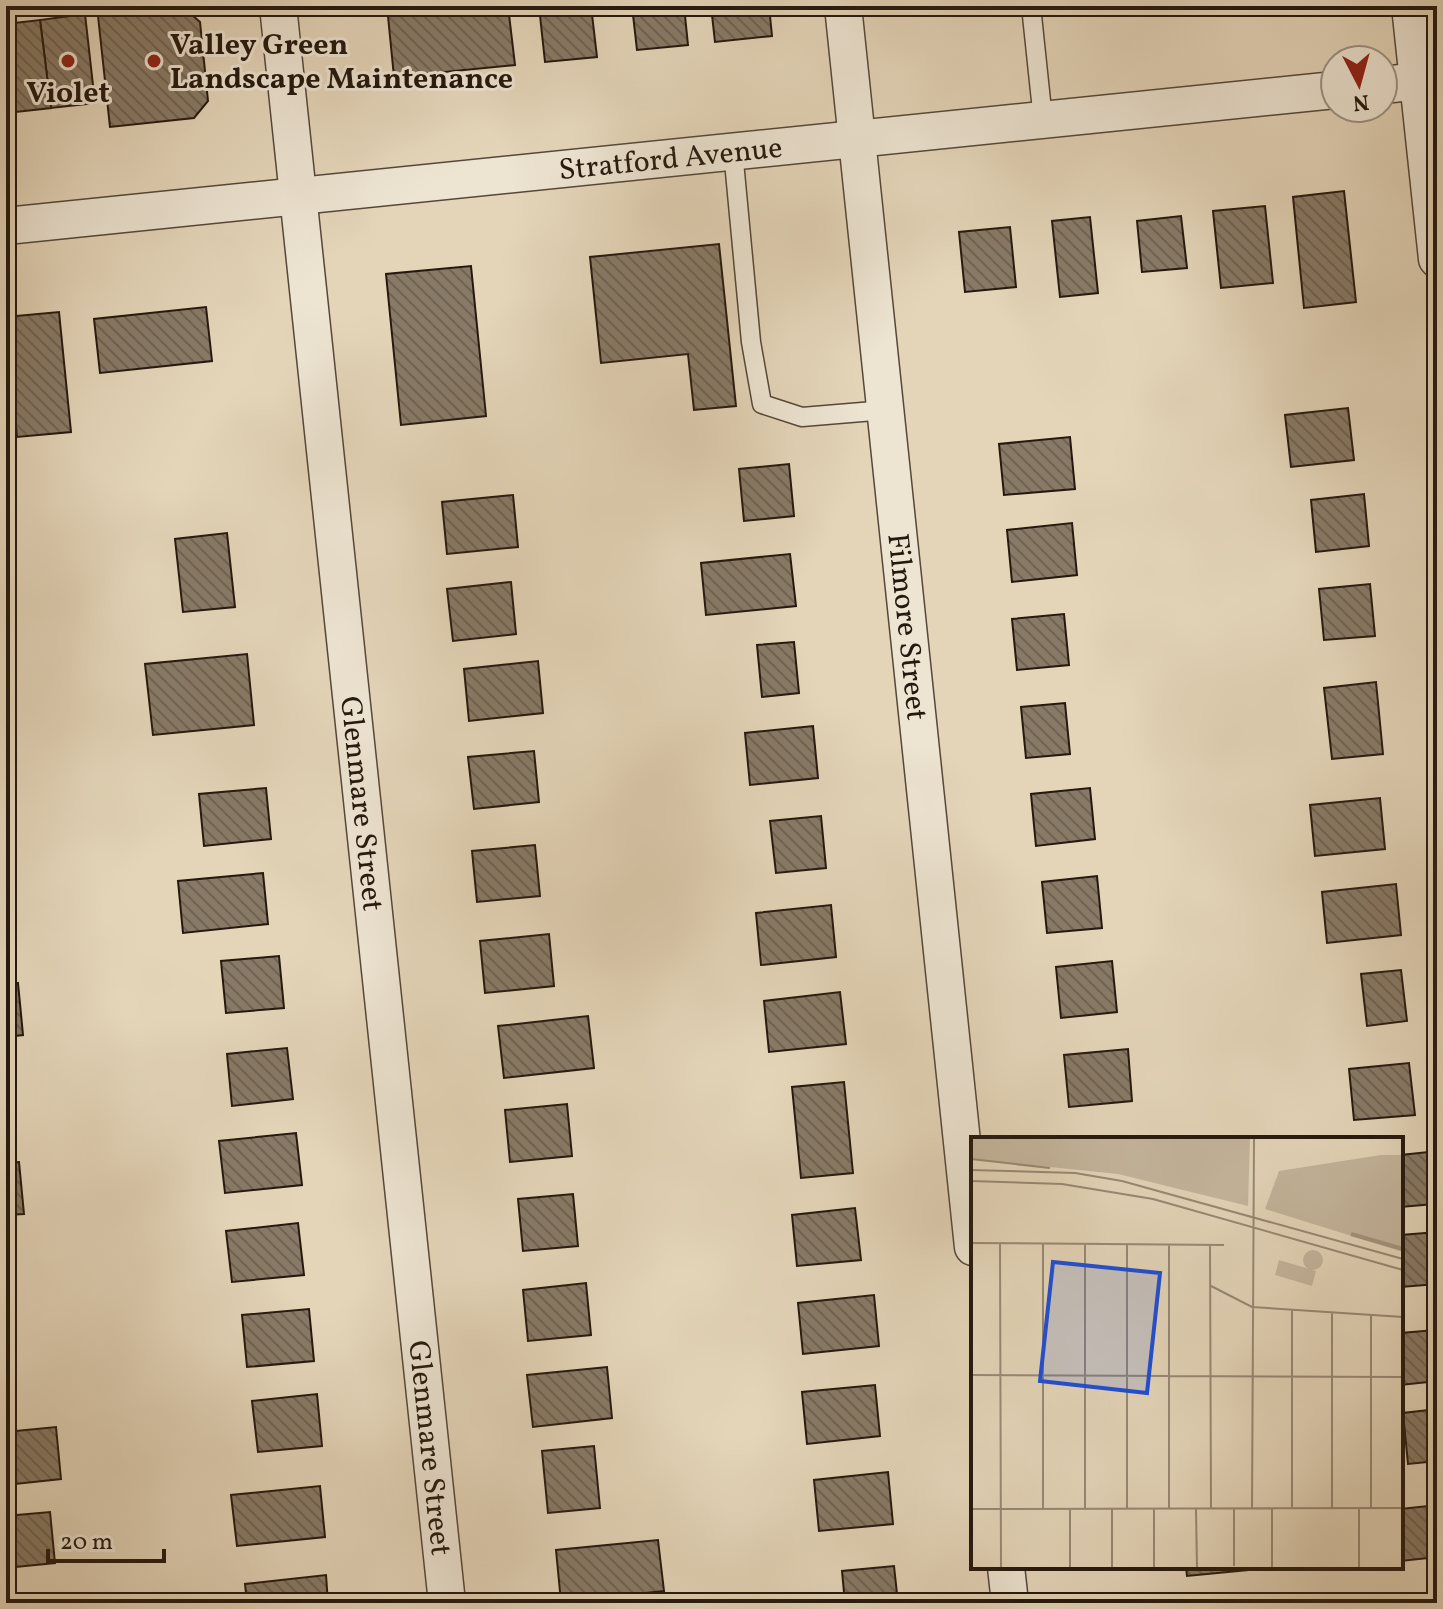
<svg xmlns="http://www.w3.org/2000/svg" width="1443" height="1609" font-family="Vollkorn,serif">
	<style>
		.building { fill: url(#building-back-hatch); stroke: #25180e; stroke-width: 2 }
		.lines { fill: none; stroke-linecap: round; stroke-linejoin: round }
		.lane-casing { stroke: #554739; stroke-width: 21 }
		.street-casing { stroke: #554739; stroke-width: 39 }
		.lane { stroke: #ede4d2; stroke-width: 18 }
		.street { stroke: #ede4d2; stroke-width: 36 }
		.poi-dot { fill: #8f2418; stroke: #ede4d2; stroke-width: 3 }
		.labels { text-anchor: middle; stroke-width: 6; stroke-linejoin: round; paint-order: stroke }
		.poi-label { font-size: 30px; font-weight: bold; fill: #25180e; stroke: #ede4d2; text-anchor: start }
		.street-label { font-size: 30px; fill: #25180e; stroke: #ede4d2 }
		.inset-river { fill: none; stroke: #a3957f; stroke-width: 4 }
		.inset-road { fill: none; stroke: #988975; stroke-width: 2 }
		.view { fill: #1d4ed8; fill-opacity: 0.15; stroke: #1d4ed8; stroke-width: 4 }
		.inset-edge { fill: none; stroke: #25180e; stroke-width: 4 }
	</style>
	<defs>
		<pattern id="building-back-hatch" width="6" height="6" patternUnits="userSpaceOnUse" patternTransform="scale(2)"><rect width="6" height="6" fill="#887a67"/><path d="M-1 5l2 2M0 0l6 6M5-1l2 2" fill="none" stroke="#6f6353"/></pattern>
	</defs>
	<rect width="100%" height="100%" fill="#e4d5b9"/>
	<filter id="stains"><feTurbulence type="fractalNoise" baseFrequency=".0025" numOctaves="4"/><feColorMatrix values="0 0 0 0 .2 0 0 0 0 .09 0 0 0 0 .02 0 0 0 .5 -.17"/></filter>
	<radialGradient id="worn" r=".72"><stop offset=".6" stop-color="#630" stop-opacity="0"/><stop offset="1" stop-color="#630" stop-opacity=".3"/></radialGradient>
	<g class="building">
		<path d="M 387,6 L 508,6 L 515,65 L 394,77 Z"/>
		<path d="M 539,6 L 591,6 L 597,57 L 545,62 Z"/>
		<path d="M 632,6 L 684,6 L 688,45 L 637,50 Z"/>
		<path d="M 711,6 L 769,6 L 772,36 L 715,42 Z"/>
		<path d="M 183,7 L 200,22 L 208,101 L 194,118 L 110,127 L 98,16 Z"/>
		<path d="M 85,14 L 95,103 L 51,108 L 40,20 Z"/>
		<path d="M 40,20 L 51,108 L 7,113 L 6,24 Z"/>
		<path d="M 1344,191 L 1356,302 L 1304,308 L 1293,197 Z"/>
		<path d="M 1265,206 L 1273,283 L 1221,288 L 1213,211 Z"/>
		<path d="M 1181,216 L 1187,268 L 1142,272 L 1137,221 Z"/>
		<path d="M 1090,217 L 1098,293 L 1060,297 L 1052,221 Z"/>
		<path d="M 1010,227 L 1016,287 L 965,292 L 959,232 Z"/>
		<path d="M 719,244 L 736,406 L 694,410 L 688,354 L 601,363 L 590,257 Z"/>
		<path d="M 471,266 L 486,416 L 401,425 L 386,274 Z"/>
		<path d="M 206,307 L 212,361 L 100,373 L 94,319 Z"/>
		<path d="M 59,312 L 71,432 L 17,437 L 6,317 Z"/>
		<path d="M 1348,408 L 1354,460 L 1291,467 L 1285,415 Z"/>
		<path d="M 1070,437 L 1075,489 L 1004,495 L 999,444 Z"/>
		<path d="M 789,464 L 794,516 L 744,521 L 739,469 Z"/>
		<path d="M 1364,494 L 1369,546 L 1316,552 L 1311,500 Z"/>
		<path d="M 513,495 L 518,547 L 447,554 L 442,502 Z"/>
		<path d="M 1072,523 L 1077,575 L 1012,582 L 1007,530 Z"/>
		<path d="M 227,533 L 235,607 L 183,612 L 175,539 Z"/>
		<path d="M 790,554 L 796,606 L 706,615 L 701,563 Z"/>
		<path d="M 511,582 L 516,634 L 453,641 L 447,589 Z"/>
		<path d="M 1370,584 L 1375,636 L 1324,640 L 1319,589 Z"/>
		<path d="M 1064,614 L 1069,665 L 1017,670 L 1012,619 Z"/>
		<path d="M 794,642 L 799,693 L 762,697 L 757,645 Z"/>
		<path d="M 247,654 L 254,725 L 153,735 L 145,664 Z"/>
		<path d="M 538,661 L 543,713 L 469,721 L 464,669 Z"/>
		<path d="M 1376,682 L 1383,754 L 1332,759 L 1324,688 Z"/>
		<path d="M 1065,703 L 1070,754 L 1026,758 L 1021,707 Z"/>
		<path d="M 813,726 L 818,778 L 750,785 L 745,733 Z"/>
		<path d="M 534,751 L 539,802 L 474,809 L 468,757 Z"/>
		<path d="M 266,788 L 271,839 L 204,846 L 199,794 Z"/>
		<path d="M 1090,788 L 1095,839 L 1036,846 L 1031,794 Z"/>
		<path d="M 1380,798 L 1385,849 L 1315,856 L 1310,805 Z"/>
		<path d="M 821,816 L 826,868 L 776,873 L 770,821 Z"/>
		<path d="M 535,845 L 540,896 L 477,902 L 472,851 Z"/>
		<path d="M 263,873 L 268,924 L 183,933 L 178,881 Z"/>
		<path d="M 1097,876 L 1102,928 L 1047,933 L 1042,882 Z"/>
		<path d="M 1396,884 L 1401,935 L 1327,943 L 1322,892 Z"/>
		<path d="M 831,905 L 836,957 L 761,965 L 756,913 Z"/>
		<path d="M 549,934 L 554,986 L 485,993 L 480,941 Z"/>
		<path d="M 279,956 L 284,1008 L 226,1013 L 221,961 Z"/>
		<path d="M 1112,961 L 1117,1012 L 1061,1018 L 1056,967 Z"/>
		<path d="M 1401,970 L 1407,1021 L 1367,1026 L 1361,974 Z"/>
		<path d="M 18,983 L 23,1035 L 6,1037 L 6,985 Z"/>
		<path d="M 840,992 L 846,1044 L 769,1052 L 764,1001 Z"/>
		<path d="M 588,1016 L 594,1068 L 504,1078 L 498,1026 Z"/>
		<path d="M 287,1048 L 293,1099 L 232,1106 L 227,1054 Z"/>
		<path d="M 1128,1049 L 1132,1101 L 1069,1107 L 1064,1055 Z"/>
		<path d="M 1409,1063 L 1415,1115 L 1354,1120 L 1349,1069 Z"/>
		<path d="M 844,1082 L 853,1173 L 801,1178 L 792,1087 Z"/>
		<path d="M 567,1104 L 572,1156 L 510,1162 L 505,1110 Z"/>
		<path d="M 296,1133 L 302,1185 L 225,1193 L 219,1141 Z"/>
		<path d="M 1428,1152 L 1434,1204 L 1401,1207 L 1401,1155 Z"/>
		<path d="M 19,1162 L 24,1214 L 6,1215 L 6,1163 Z"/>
		<path d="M 573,1194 L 578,1246 L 523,1251 L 518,1199 Z"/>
		<path d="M 855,1208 L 861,1260 L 797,1266 L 792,1215 Z"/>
		<path d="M 298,1223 L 304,1275 L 232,1282 L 226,1231 Z"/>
		<path d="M 1437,1232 L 1437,1284 L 1401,1287 L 1401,1235 Z"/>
		<path d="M 586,1283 L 591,1335 L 528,1341 L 523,1290 Z"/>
		<path d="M 874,1295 L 879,1346 L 803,1354 L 798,1303 Z"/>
		<path d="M 309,1309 L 314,1361 L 247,1367 L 242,1315 Z"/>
		<path d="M 1435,1330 L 1437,1381 L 1401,1385 L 1401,1333 Z"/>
		<path d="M 6,1339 L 8,1339 L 14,1391 L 6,1392 Z"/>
		<path d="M 607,1367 L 612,1418 L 533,1427 L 527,1375 Z"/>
		<path d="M 875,1385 L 880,1436 L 807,1444 L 802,1392 Z"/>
		<path d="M 317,1394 L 322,1446 L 258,1452 L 252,1401 Z"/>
		<path d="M 1437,1409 L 1437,1461 L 1408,1464 L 1403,1413 Z"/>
		<path d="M 56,1427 L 61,1479 L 6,1485 L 6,1432 Z"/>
		<path d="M 594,1446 L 600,1508 L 548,1513 L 542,1451 Z"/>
		<path d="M 888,1472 L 893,1524 L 819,1531 L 814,1480 Z"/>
		<path d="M 320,1486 L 325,1537 L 237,1546 L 231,1495 Z"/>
		<path d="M 1437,1505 L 1437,1557 L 1401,1561 L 1401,1509 Z"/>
		<path d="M 50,1512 L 55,1563 L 6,1568 L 6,1516 Z"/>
		<path d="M 658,1540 L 664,1591 L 561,1602 L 556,1550 Z"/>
		<path d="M 894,1566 L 898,1603 L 845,1603 L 842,1571 Z"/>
		<path d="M 1186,1567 L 1269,1567 L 1269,1568 L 1187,1576 Z"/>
		<path d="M 326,1575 L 328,1603 L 247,1603 L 245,1584 Z"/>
		<path d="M 1437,1594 L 1437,1603 L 1407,1603 L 1407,1597 Z"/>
	</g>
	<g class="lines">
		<g class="lane-casing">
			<g id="lane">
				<path d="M 1031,6 L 1043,120"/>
				<path d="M 733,151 L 751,342 L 762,404 L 802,417 L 886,410"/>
			</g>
		</g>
		<g class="street-casing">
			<g id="street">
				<path id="s1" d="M 278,6 L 447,1603"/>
				<path id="s2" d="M 843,6 L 973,1247"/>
				<path d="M 1410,6 L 1437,259"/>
				<path d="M 1383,85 L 1437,79"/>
				<path id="s3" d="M 6,226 L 1335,90"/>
				<path d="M 1006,1567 L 1010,1603"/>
			</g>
		</g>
		<use href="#lane" class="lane"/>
		<use href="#street" class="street"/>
	</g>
	<g class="poi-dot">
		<circle cx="68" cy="61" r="8"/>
		<circle cx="154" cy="61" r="8"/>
	</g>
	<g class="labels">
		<g class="poi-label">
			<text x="170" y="54">Valley Green<tspan x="170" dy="34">Landscape Maintenance</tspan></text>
			<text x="68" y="102" text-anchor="middle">Violet</text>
		</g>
		<g class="street-label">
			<text dy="10" stroke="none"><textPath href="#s3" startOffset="668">Stratford Avenue</textPath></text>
			<text dy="10" stroke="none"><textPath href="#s2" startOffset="624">Filmore Street</textPath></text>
			<text dy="10" stroke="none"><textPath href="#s1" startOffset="802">Glenmare Street</textPath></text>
			<text dy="10" stroke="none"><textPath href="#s1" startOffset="1450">Glenmare Street</textPath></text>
		</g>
	</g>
	<g transform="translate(971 1137)">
		<rect width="432" height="432" fill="#e4d5b9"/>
		<path d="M 410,18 L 432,18 L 432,115 L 294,72 L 308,34 Z" fill="#c4b59c"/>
		<path d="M 0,1 L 279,1 L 277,69 L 147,37 L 0,22 ZM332 123a10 10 0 1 1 20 0a10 10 0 1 1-20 0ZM 308,123 L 345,134 L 341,149 L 304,138 Z" fill="#c4b59c"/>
		<path class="inset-river" d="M 380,97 L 432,112"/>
		<path class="inset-road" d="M 0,22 L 79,31M 0,33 L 104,36 L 151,44 L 432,122M 0,44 L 91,47 L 182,62 L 432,133M 0,106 L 253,108M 29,106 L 30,431M 72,107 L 72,372M 156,107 L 156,372M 239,108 L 240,372M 240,149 L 281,170 L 432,180M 321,173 L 321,370M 361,176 L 361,371M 0,238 L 432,240M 400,371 L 400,178M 0,372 L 432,371M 99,372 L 99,431M 114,372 L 114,107M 141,372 L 141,431M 183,372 L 183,431M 198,372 L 198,107M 225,372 L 226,431M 281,372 L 283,1M 263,429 L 263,371M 301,431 L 301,371M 388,431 L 388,371"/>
		<path class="view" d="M 82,125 L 189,136 L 176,256 L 69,244 Z"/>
		<rect width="432" height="432" class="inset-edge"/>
	</g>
	<rect width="1443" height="1609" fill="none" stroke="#e4d5b9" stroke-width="32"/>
	<rect x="8" y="8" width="1427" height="1593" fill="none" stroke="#25180e" stroke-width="4"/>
	<rect x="16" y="16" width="1411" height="1577" fill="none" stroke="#25180e" stroke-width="2"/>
	<g transform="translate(1359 84) rotate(174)"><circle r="38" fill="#ede4d2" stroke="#9d9284" stroke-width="2"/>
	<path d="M0-6L14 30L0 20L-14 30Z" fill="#8f2418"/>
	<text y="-12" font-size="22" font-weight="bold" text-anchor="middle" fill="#25180e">N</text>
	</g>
	<path d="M48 1549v12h116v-12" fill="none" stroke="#25180e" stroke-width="4"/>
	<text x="60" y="1549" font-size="24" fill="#25180e" stroke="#ede4d2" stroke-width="6" paint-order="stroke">20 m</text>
	<rect width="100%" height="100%" filter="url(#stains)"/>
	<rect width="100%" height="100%" fill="url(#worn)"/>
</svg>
